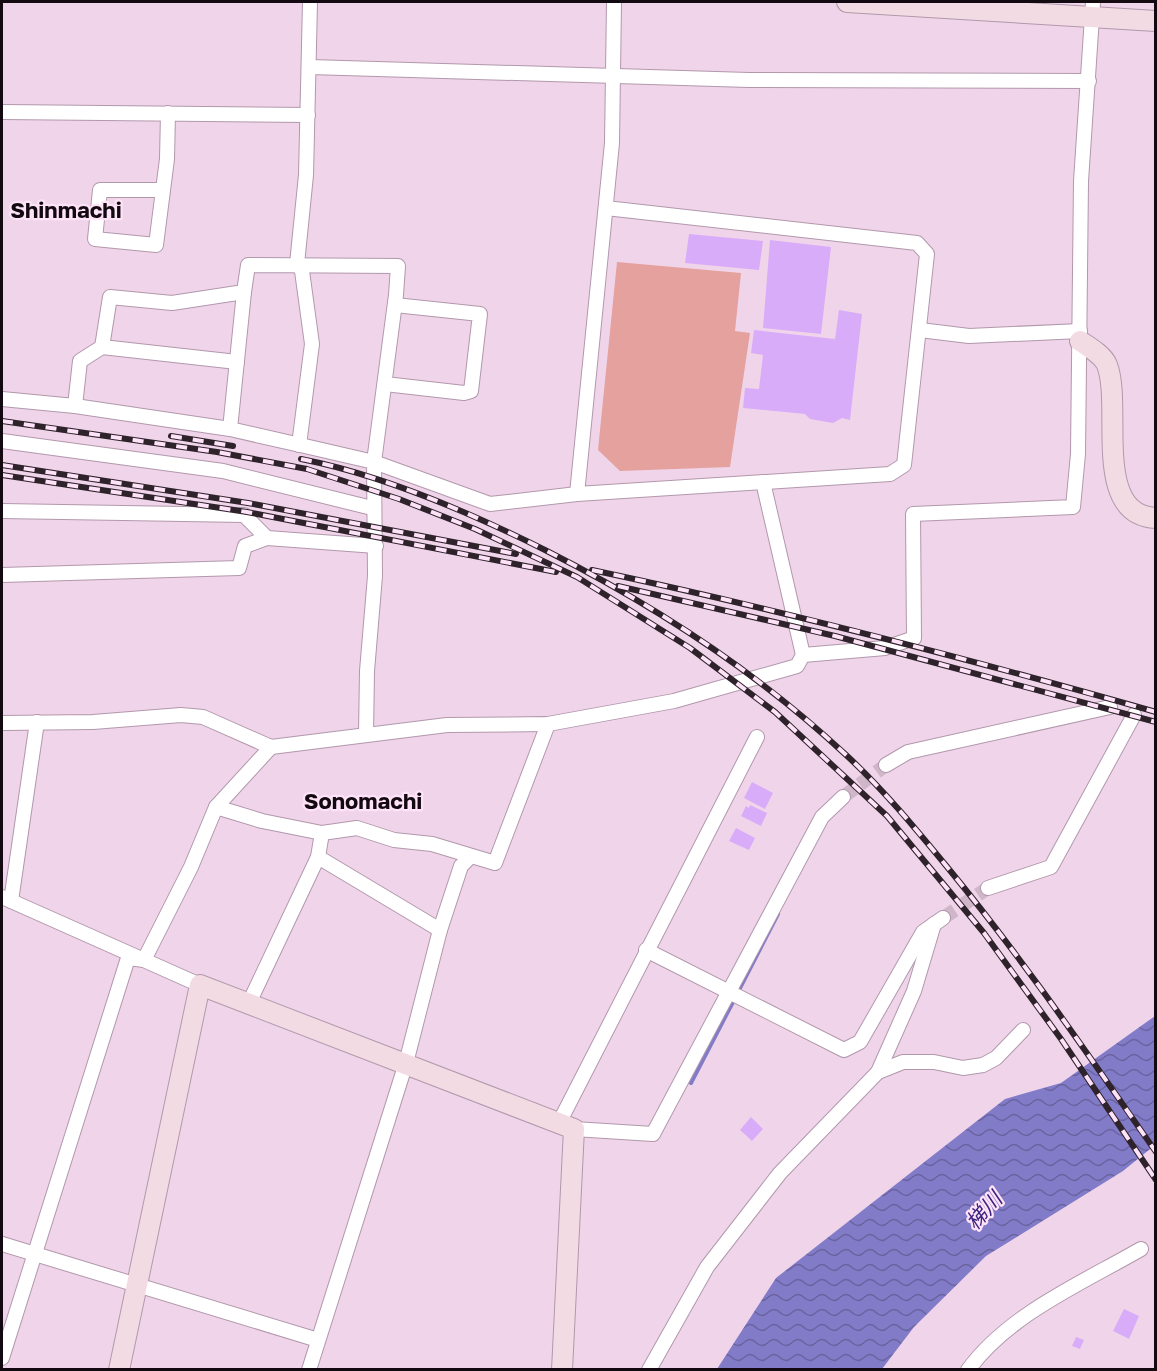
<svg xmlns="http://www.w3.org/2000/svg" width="1157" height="1371" font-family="'Golos Text','Noto Sans JP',sans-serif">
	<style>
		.park { fill: #e4a19e }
		.water { fill: url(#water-waves) }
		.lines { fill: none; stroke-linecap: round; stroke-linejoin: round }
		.stream { stroke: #827bc8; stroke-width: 4 }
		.building { fill: #d9acf9 }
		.street-tunnel { stroke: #cfb7c9; stroke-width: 14; stroke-dasharray: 14 7; stroke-linecap: butt }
		.street-casing { stroke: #b298ac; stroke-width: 16 }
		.secondary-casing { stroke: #b298ac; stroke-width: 22 }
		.street { stroke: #fff; stroke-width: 14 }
		.secondary { stroke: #f3dbe3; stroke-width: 20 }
		.rail-casing { stroke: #2e222b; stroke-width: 6 }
		.rail { stroke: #fee2f7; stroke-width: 4; stroke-dasharray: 11; stroke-linecap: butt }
		.labels { text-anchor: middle; stroke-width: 4.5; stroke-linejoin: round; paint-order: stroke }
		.water-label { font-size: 21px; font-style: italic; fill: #39237f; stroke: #fee2f7 }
		.quarter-label { font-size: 22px; font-weight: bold; fill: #130a11; stroke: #fee2f7 }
	</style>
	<defs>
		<pattern id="water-waves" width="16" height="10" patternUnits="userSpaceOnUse" patternTransform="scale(1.5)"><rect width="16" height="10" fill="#827bc8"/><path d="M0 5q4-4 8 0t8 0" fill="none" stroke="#6963a1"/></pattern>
	</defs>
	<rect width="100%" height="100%" fill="#f0d5ea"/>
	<path class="park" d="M 617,262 L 741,273 L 735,331 L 750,333 L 730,467 L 620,471 L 598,450 Z"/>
	<path class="water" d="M 1155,1016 L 1155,1145 L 1123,1171 L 986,1256 L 914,1327 L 882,1369 L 717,1369 L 776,1278 L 1005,1099 L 1061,1083 Z"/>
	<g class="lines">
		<g class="stream">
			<path d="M 739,990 L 778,914"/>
			<path d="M 691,1083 L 733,1002"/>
		</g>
	</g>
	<g class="building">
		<path d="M 689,234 L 763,241 L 759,270 L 685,263 Z"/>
		<path d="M 770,240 L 831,247 L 821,334 L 763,328 Z"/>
		<path d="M 839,310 L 862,314 L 850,420 L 842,418 L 833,423 L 810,419 L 805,414 L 743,408 L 745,388 L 759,389 L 763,355 L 751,353 L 754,330 L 835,339 Z"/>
		<path d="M 752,782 L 773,793 L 765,809 L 744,798 Z"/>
		<path d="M 750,805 L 767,813 L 761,826 L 741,816 L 746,806 L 749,808 Z"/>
		<path d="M 736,828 L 755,838 L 749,850 L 729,841 Z"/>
		<path d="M 751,1117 L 763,1129 L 752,1141 L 740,1130 Z"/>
		<path d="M 1124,1309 L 1139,1316 L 1129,1339 L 1113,1331 Z"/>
		<path d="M 1076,1337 L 1084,1340 L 1080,1349 L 1072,1346 Z"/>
	</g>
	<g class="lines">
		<g class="street-tunnel">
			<path d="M 843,797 L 886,765"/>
			<path d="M 943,918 L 988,888"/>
		</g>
		<g class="street-casing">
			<g id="street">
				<path d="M 310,67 L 749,80 L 1089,81"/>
				<path d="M 2,112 L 308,115"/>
				<path d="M 163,190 L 100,190 L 95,239 L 156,245 L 167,159 L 168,113"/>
				<path d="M 920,330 L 969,336 L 1080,331"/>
				<path d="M 102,347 L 237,362"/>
				<path d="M 385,384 L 464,393 L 471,391 L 480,314 L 395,305"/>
				<path d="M 2,399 L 75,406"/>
				<path d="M 230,429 L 244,292"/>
				<path d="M 2,441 L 223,471 L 372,508"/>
				<path d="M 299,445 L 312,344 L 302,271 L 297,264 L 306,175 L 310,2"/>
				<path d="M 577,494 L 612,143 L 614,2"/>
				<path d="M 2,511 L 244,515 L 267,538 L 376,546"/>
				<path d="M 2,575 L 239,568 L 245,546 L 267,538"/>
				<path d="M 803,655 L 885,648 L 914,638 L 913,514 L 1073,507 L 1078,454 L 1081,181 L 1093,2"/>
				<path d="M 2,723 L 93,722 L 181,715 L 203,717 L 271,747 L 447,725 L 548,724 L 674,701 L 797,666 L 803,655 L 763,482"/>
				<path d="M 366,734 L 367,671 L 375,576 L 374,462 L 396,295 L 398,266 L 248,265 L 244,292 L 172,303 L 110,297 L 102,347 L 80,361 L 75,406 L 230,429 L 309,447 L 374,462 L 490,504 L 577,494 L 890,474 L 904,465 L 927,254 L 917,243 L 606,208"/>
				<path d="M 886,765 L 908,752 L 1110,707"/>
				<path d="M 216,807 L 262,821 L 322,833 L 357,828 L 394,840 L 432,844 L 495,863 L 548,724"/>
				<path d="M 988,888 L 1051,867 L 1134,715"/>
				<path d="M 2,897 L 200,985"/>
				<path d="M 11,901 L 37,722"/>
				<path d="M 440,930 L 461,866 L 471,856"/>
				<path d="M 646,950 L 844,1050 L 860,1042 L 923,932 L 943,918"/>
				<path d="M 249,1003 L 318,857 L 322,833"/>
				<path d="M 878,1072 L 914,991 L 934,924"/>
				<path d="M 560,1121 L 757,737"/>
				<path d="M 574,1129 L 653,1134 L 822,817 L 843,797"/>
				<path d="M 2,1244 L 318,1340"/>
				<path d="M 2,1358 L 128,958 L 144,960 L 191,867 L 216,807 L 271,747"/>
				<path d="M 309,1370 L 406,1063 L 440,930 L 318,857"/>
				<path d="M 649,1370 L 707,1267 L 780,1173 L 878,1072 L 903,1062 L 934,1062 L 963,1068 L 983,1065 L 996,1058 L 1023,1030"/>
				<path d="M 968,1370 C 1009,1314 1082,1283 1141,1249"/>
			</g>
		</g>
		<g class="secondary-casing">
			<g id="secondary">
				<path d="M 847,2 L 1156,21"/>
				<path d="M 1080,341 C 1089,347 1103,355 1107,365 C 1123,406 1091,515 1156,518"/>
				<path d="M 119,1370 L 200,985 L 574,1129 L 562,1370"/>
			</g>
		</g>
		<use href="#street" class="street"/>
		<use href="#secondary" class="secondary"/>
		<g class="rail-casing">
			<g id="rail">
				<path d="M 2,421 L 217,452 L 307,469 L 399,499 L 475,529 L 577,577 L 690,648 L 775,712 L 887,816 L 984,933 L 1061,1039 L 1156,1180"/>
				<path d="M 171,436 L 233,446"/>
				<path d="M 301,459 C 383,475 471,513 545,550 C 654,605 756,671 845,754 C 883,789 915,828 948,868 C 1023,959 1089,1056 1156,1152"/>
				<path d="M 2,465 L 248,503 L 516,554"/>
				<path d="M 2,475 L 247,512 L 556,572"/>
				<path d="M 592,570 C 782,610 969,659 1156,712"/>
				<path d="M 618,586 L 835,636 L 1156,722"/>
			</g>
		</g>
		<use href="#rail" class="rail"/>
	</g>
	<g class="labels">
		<g class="water-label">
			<text transform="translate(984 1211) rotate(-48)" y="7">梯川</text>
		</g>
		<g class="quarter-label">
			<text x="66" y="218">Shinmachi</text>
			<text x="363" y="809">Sonomachi</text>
		</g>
	</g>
	<rect width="1157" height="1371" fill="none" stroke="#130a11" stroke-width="6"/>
</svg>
